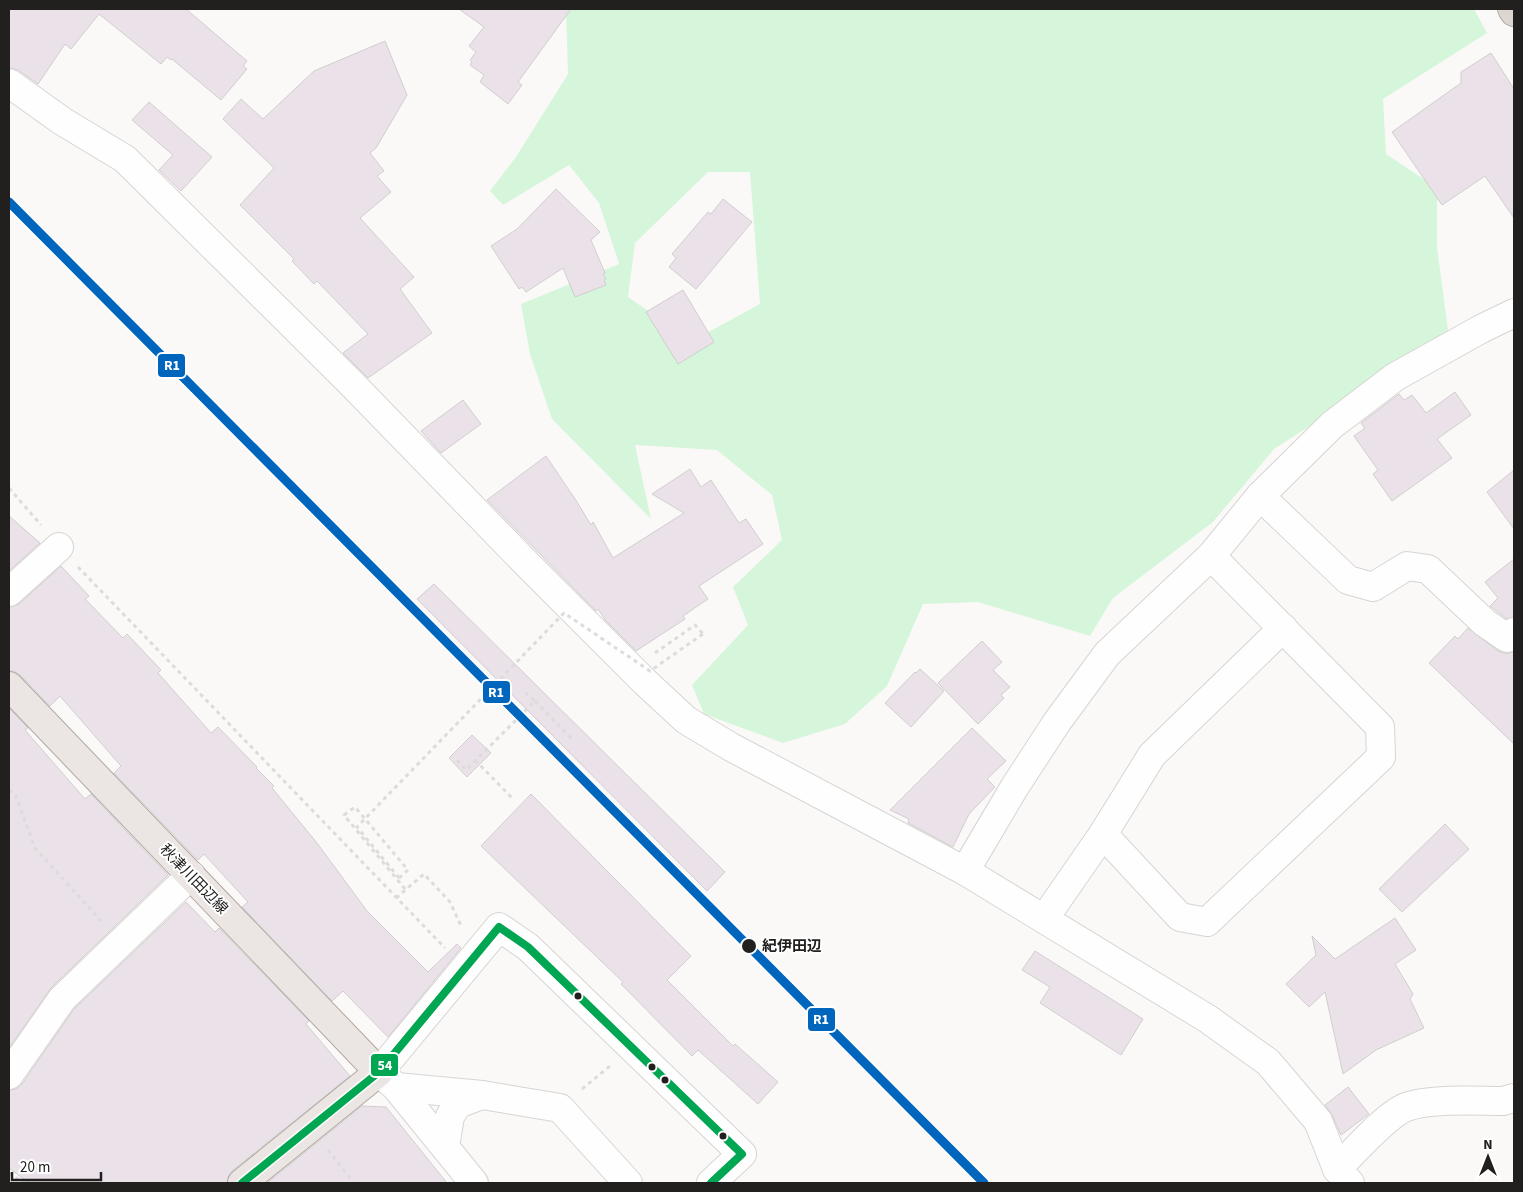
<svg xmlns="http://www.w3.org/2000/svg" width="1523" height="1192" font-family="'Source Sans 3','Noto Sans JP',sans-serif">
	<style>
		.green { fill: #d5f6db; fill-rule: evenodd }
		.building { fill: #ebe2e9; stroke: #d0cece }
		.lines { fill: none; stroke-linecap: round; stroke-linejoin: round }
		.minor-casing { stroke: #d7d5d3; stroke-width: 30 }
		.major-casing { stroke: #b0a8a0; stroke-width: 30 }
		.highway-casing { stroke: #b0a8a0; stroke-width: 30 }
		.path { stroke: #dcdcdc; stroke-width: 3; stroke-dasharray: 4 4; stroke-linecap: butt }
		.minor { stroke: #fefefe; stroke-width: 28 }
		.major { stroke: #ebe6e3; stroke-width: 28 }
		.highway { stroke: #dcd6d0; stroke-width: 28 }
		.path-bridge { stroke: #dcdcdc; stroke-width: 3; stroke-dasharray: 4 4; stroke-linecap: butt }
		.bus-1-casing { stroke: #fff; stroke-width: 11 }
		.bus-1 { stroke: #00a651; stroke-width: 8 }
		.rail-1-casing { stroke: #fff; stroke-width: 12 }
		.rail-1 { stroke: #0065bd; stroke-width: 9 }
		.stop-dot { fill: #22201f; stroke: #fff; stroke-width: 2 }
		.labels { text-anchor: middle; stroke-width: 4; stroke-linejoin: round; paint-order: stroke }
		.street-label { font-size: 15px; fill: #22201f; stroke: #fff }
		.stop-label { font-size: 15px; font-weight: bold; fill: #22201f; stroke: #fff; text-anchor: start }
		.line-badge { stroke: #fff; stroke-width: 2 }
		.badge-label { font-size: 14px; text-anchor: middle; font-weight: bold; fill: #fff }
	</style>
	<rect width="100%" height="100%" fill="#fbf9f7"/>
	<path class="green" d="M 566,9 L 1474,9 L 1487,33 L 1383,99 L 1386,154 L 1437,188 L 1437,247 L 1449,337 L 1274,449 L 1213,522 L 1113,598 L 1090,636 L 978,602 L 923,604 L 887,686 L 845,724 L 783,743 L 704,714 L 692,685 L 748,625 L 733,587 L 782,540 L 772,495 L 717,450 L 635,445 L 651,519 L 552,419 L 530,354 L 521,304 L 619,264 L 599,203 L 569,165 L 503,205 L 490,191 L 516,157 L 568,74 ZM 708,172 L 750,172 L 760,304 L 692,341 L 628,297 L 635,243 Z"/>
	<g class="building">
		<path d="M 9,9 L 186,9 L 247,61 L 243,66 L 247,69 L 221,100 L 172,59 L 171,60 L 167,57 L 161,64 L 99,14 L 71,49 L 65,44 L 38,84 L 18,70 L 9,68 Z"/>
		<path d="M 459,9 L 571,9 L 518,82 L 522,85 L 508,104 L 480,82 L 484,75 L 470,65 L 472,62 L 470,60 L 476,52 L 469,46 L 484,27 Z"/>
		<path d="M 385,41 L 407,95 L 376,148 L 370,153 L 384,171 L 377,176 L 391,192 L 360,218 L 414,277 L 400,289 L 432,333 L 368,378 L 343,353 L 368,334 L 317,281 L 314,284 L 292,261 L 294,259 L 240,205 L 274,168 L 223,119 L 241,99 L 263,119 L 314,71 Z"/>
		<path d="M 1491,53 L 1514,89 L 1514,218 L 1485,176 L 1442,205 L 1392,132 L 1461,83 L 1461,72 Z"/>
		<path d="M 149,102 L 212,157 L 181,191 L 159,170 L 173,155 L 132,120 Z"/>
		<path d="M 556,189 L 600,232 L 591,240 L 605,273 L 603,274 L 606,279 L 604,280 L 606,285 L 575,297 L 563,268 L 526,292 L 522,287 L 519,289 L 491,246 L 517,229 Z"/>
		<path d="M 723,199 L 752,222 L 696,289 L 669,267 L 676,258 L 672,254 L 708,212 L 711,214 Z"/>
		<path d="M 683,290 L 714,342 L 678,364 L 646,312 Z"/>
		<path d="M 1455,392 L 1471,415 L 1437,439 L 1452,458 L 1392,501 L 1373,474 L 1378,470 L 1354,436 L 1365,428 L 1361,423 L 1399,394 L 1404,400 L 1412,395 L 1426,413 Z"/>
		<path d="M 463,400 L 481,424 L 441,453 L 421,431 Z"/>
		<path d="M 546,456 L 577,502 L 591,525 L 593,522 L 613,558 L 684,513 L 652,494 L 690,469 L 701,487 L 711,480 L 739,523 L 746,519 L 763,544 L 699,586 L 708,599 L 683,616 L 685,619 L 636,651 L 606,621 L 598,609 L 596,611 L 487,500 Z"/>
		<path d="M 1514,470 L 1514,529 L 1487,492 Z"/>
		<path d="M 9,516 L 40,543 L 9,571 Z"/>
		<path d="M 1514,559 L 1514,617 L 1507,619 L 1490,606 L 1498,598 L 1485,582 Z"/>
		<path d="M 61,566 L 89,596 L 85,599 L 123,638 L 127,634 L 161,670 L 158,673 L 211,733 L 218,727 L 257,767 L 256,768 L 274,786 L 272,788 L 317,843 L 367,911 L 428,972 L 457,944 L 461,948 L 388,1037 L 343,991 L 332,1001 L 242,907 L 248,902 L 204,854 L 198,860 L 114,773 L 121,766 L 60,696 L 50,706 L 20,675 L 14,671 L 9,671 L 9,607 L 19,604 Z"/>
		<path d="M 434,584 L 725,872 L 707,891 L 417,599 Z"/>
		<path d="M 1468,628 L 1498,651 L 1507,654 L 1514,651 L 1514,744 L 1429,663 L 1455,636 L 1458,639 Z"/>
		<path d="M 982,641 L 1002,662 L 993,670 L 1010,687 L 1001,695 L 1004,698 L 978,724 L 938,683 Z"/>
		<path d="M 920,669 L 944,691 L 911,727 L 885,703 L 915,672 L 916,673 Z"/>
		<path d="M 9,708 L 28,728 L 25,730 L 85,799 L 91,794 L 168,875 L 51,988 L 9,1048 Z"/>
		<path d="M 972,728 L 1006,761 L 987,779 L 995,787 L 969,814 L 953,847 L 908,823 L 909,819 L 890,810 Z"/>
		<path d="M 472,735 L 491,753 L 467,777 L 449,758 Z"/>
		<path d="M 531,794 L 691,956 L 667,980 L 733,1046 L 735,1044 L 778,1082 L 758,1104 L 698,1050 L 692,1056 L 621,984 L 623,982 L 481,846 Z"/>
		<path d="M 1445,824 L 1469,849 L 1402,912 L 1379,889 Z"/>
		<path d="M 186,902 L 215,932 L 219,928 L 309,1021 L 306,1024 L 350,1076 L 232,1171 L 228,1177 L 227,1183 L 29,1183 L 9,1168 L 9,1090 L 16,1089 L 22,1084 L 74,1009 Z"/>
		<path d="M 1395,918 L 1416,950 L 1395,964 L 1413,994 L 1410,999 L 1424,1028 L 1376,1050 L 1343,1074 L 1325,992 L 1309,1007 L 1286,984 L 1316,955 L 1312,936 L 1335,959 Z"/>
		<path d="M 1035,951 L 1143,1019 L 1121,1055 L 1040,1003 L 1050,987 L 1022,970 Z"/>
		<path d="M 1348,1087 L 1369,1114 L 1341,1135 L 1332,1115 L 1325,1105 Z"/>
		<path d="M 362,1106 L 386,1107 L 447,1183 L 267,1183 Z"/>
	</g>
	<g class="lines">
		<g class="minor-casing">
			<g id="minor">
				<path d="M 9,83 L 62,121 L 125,159 L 350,382 L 525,562 L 645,682 L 686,720 L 731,747 L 965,871 L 1208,1019 L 1268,1062 L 1318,1121 L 1337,1169 L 1350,1183"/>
				<path d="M 1260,496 L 1348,580 L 1373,587 L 1407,566 L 1428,569 L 1485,623 L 1507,638 L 1514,632"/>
				<path d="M 9,592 L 59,547"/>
				<path d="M 1103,834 L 1180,917 L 1207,922 L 1381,757 L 1380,727 L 1211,556"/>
				<path d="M 965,871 L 1014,788 L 1057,722 L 1107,654 L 1211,556 L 1260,496 L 1332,425 L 1395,377 L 1481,329 L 1514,313"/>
				<path d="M 1044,919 L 1103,834 L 1152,755 L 1283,628"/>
				<path d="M 9,1075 L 62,999 L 191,875"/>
				<path d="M 396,1087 L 482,1095 L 560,1108 L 628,1183"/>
				<path d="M 445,1147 L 450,1116 L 458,1104 L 482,1095"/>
				<path d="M 1337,1169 C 1353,1153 1386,1115 1406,1107 C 1432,1098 1475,1101 1503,1101 L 1514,1098"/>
				<path d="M 474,1183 L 396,1087 L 379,1072 L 499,927 L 528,947 L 742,1154 L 711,1183"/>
			</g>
		</g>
		<g class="major-casing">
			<path id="major" d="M 9,686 L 379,1072 L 242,1183"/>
		</g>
		<g class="highway-casing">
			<path id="highway" d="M 1512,9 L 1514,12"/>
		</g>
		<g class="path">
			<path d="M 9,488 L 41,525"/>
			<path d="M 78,567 L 445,948"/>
			<path d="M 655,653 L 695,625 L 703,634"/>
			<path d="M 535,701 L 573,740"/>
			<path d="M 457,760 L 466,770 L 535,701 L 526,693"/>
			<path d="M 475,760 L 514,800"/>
			<path d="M 9,790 L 15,794 L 35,848 L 101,921"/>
			<path d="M 399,878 L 408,870 L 355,807 L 344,815 L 405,889"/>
			<path d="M 396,898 L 424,874 L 450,902 L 462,928"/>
			<path d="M 582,1089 L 610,1066"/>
			<path d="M 328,1150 L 354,1183"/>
			<path d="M 9,1173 L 24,1183"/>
		</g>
		<use href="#minor" class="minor"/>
		<use href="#major" class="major"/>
		<use href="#highway" class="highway"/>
		<path class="path-bridge" d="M 399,878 L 357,827 L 564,613 L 650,671 L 703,634"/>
		<g class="bus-1-casing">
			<path id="bus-1" d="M 242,1183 L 379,1072 L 499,927 L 528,947 L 742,1154 L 711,1183"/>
		</g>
		<use href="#bus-1" class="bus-1"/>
		<g class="rail-1-casing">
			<path id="rail-1" d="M 9,202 L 984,1183"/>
		</g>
		<use href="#rail-1" class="rail-1"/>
	</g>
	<g class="stop-dot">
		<circle cx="749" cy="946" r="8"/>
		<circle cx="578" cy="996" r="4.5"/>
		<circle cx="652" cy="1067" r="4.5"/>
		<circle cx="665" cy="1080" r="4.5"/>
		<circle cx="723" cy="1136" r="4.5"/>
	</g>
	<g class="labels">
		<g class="street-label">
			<text transform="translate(194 879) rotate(46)" y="5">秋津川田辺線</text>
		</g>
		<g class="stop-label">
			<text x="762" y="951">紀伊田辺</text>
		</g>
	</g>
	<g class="line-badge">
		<rect x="157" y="353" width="29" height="25" rx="5" fill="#0065bd"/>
		<rect x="482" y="680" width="29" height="24" rx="5" fill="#0065bd"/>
		<rect x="807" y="1007" width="29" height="25" rx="5" fill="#0065bd"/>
		<rect x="370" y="1053" width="29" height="24" rx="5" fill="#00a651"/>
	</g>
	<g class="badge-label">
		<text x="172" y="370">R1</text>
		<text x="496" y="697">R1</text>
		<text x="821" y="1024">R1</text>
		<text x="385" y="1070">54</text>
	</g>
	<rect width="1523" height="1192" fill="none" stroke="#22201f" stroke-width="20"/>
	<g transform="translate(1488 1157)" stroke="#ffffff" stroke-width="4" paint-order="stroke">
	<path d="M0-4L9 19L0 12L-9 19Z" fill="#22201f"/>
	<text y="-8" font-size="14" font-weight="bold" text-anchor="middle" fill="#22201f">N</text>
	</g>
	<path d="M12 1172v8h89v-8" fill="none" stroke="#22201f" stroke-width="2.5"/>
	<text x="20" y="1172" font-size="15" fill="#22201f" stroke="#ffffff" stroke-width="4" paint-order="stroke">20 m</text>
</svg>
